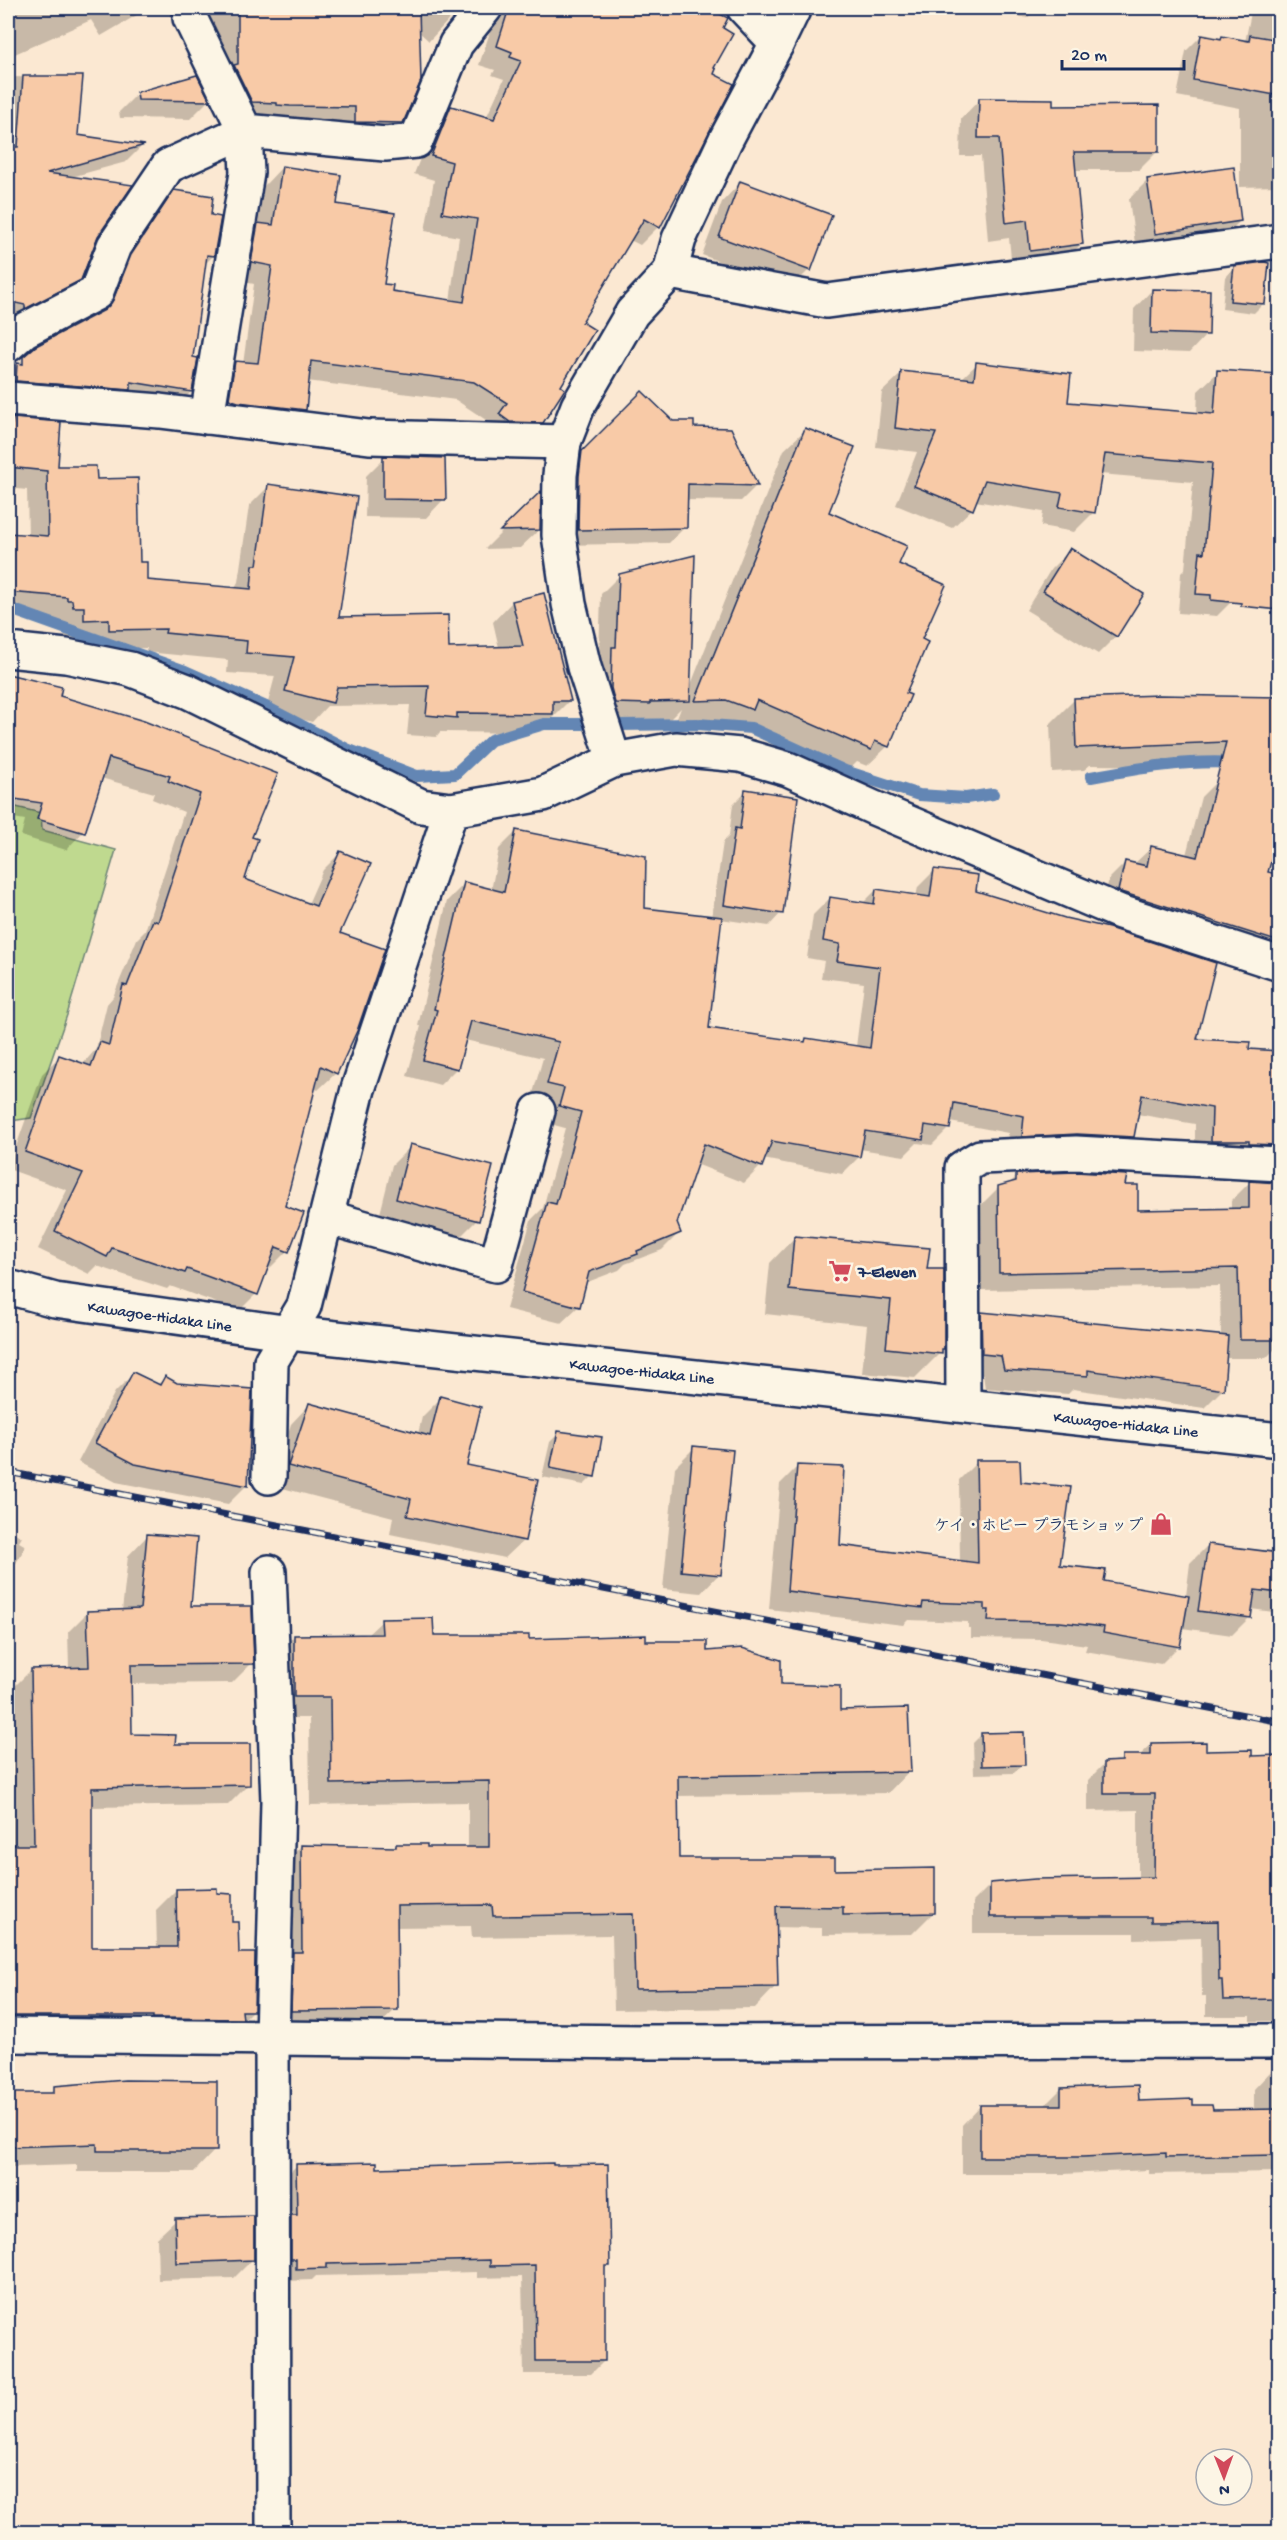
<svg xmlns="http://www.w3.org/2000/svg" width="1287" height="2540" font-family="'Gochi Hand','Klee One',sans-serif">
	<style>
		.green { fill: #bfd98f; stroke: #6d8476; stroke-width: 1.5 }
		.shadow { fill: #0003 }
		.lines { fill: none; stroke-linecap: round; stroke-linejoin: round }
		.stream { stroke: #6486b4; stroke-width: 12 }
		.building { fill: #f8caa7; stroke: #1b2f5e; stroke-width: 1.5 }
		.street-casing { stroke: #1b2f5e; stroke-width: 38 }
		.primary-casing { stroke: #1b2f5e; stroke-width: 38 }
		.street { stroke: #fcf5e5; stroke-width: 33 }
		.primary { stroke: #fcf5e5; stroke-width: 33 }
		.rail-casing { stroke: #1b2f5e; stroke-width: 7 }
		.rail { stroke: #fcf5e5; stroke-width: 4.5; stroke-dasharray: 14; stroke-linecap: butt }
		.labels { text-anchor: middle; stroke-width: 5; stroke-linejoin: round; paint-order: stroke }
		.poi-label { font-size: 16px; font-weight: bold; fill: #1b2f5e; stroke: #fcf5e5; text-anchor: start }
		.street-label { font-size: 16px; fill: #1b2f5e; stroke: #fcf5e5 }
	</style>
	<rect width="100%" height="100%" fill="#fbe8d2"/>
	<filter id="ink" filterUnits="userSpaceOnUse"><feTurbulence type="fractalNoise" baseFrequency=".0167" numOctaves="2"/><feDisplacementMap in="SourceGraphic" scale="12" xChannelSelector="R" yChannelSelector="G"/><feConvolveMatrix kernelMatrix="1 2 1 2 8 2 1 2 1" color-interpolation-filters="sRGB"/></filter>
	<g filter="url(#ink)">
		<path class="green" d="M 8,805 L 41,813 L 42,830 L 116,850 L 67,1015 L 31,1118 L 11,1121 L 8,1072 Z"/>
		<g class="shadow">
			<path d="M 8,8 L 149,8 L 101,36 L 91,20 L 8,57 Z"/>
			<path d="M 183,8 L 460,8 L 429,41 L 418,31 L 402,122 L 386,138 L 340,138 L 339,123 L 273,122 L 236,118 L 218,82 L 233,67 Z"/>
			<path d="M 498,8 L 706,8 L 726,19 L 721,28 L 712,69 L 658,227 L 640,245 L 630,240 L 580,323 L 559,387 L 542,422 L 523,441 L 482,433 L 489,422 L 456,400 L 307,381 L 304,409 L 286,427 L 211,417 L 217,381 L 236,363 L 243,364 L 254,284 L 234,280 L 240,243 L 258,224 L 264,186 L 282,167 L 335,206 L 382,285 L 391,292 L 450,301 L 459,237 L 425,231 L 434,180 L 414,174 L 433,126 L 451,108 L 486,118 L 504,79 L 492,75 L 495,70 L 479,65 Z"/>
			<path d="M 981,8 L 1038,8 L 1027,18 Z"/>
			<path d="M 1118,8 L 1154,8 L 1147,14 Z"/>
			<path d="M 1252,8 L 1280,8 L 1280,186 L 1240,187 L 1240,108 L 1177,96 L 1186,51 L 1203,34 L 1245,42 Z"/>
			<path d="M 8,77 L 82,78 L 77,136 L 142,146 L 126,162 L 71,177 L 97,235 L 80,279 L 62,297 L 8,325 Z"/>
			<path d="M 196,77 L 208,101 L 190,119 L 120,118 L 119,112 L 138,93 Z"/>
			<path d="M 979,100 L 1052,108 L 1158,151 L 1139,170 L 1074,170 L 1082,243 L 1063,262 L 1012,269 L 1009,238 L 988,241 L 981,156 L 960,156 L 961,119 Z"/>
			<path d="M 1148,180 L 1240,221 L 1221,240 L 1136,251 L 1129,199 Z"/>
			<path d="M 740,183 L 809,270 L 791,288 L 702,255 L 722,202 Z"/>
			<path d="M 175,192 L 209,216 L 213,256 L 204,265 L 192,358 L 191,392 L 176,406 L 8,395 L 8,375 L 22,360 L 21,371 L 100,313 L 117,271 L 160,207 Z"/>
			<path d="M 1234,267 L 1263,304 L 1254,313 L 1222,309 L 1225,277 Z"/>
			<path d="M 1152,290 L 1207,334 L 1189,353 L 1133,351 L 1134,309 Z"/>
			<path d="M 977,364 L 1066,403 L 1197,414 L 1198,391 L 1218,372 L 1235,598 L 1217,616 L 1178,613 L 1181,573 L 1185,569 L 1193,482 L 1100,474 L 1094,512 L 1074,532 L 1041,526 L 1043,512 L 975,501 L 972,509 L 952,528 L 896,505 L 917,452 L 876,447 L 882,392 L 902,373 L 961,379 Z"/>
			<path d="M 642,393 L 673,422 L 692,429 L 756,486 L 741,501 L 686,500 L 685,527 L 669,543 L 562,545 L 566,468 Z"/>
			<path d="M 13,420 L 56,468 L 95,481 L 146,581 L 234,589 L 238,582 L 249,506 L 269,486 L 337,618 L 447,649 L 499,648 L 493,622 L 512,602 L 569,701 L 550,720 L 545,720 L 532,733 L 440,732 L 436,737 L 407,735 L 410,705 L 327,706 L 312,722 L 266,710 L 275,676 L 227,673 L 228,660 L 146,652 L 147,648 L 90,649 L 90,639 L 65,639 L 65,626 L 53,626 L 53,619 L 48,619 L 48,616 L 8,613 L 8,535 L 28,536 L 27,490 L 8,488 L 8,425 Z"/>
			<path d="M 805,430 L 827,513 L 897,565 L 904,694 L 888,746 L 867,766 L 857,762 L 849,770 L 739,722 L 731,730 L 705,721 L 676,721 L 681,708 L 670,719 L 632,720 L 630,722 L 597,721 L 601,594 L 619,576 L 690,687 L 784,450 Z"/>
			<path d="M 384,458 L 444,499 L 426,518 L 365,517 L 366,476 Z"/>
			<path d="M 539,495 L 539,530 L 520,548 L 485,549 Z"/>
			<path d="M 1070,550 L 1116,636 L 1098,654 L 1026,610 L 1051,569 Z"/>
			<path d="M 8,676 L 60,688 L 58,697 L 144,722 L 250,838 L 243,880 L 308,904 L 323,870 L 340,853 L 336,1073 L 318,1090 L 314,1088 L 283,1207 L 287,1251 L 270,1268 L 267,1267 L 256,1294 L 239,1311 L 170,1286 L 167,1289 L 97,1266 L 89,1274 L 38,1249 L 67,1190 L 8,1169 L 42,1074 L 59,1057 L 82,1065 L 96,1049 L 107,1004 L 113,997 L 137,939 L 145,931 L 184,812 L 152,799 L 154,793 L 101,778 L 83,832 L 66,850 L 21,836 L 25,820 L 8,817 Z"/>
			<path d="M 1280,698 L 1280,767 L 1090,765 L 1084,770 L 1052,772 L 1050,724 L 1074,700 Z"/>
			<path d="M 1218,780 L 1267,873 L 1280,877 L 1280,963 L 1102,907 L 1109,879 L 1126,862 L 1134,864 L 1152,847 L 1186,855 L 1201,797 Z"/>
			<path d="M 746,791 L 781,913 L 769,926 L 720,919 L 707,1030 L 803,1043 L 807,1039 L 856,1047 L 864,983 L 821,978 L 824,961 L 807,958 L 813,915 L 830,898 L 862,904 L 876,890 L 916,897 L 918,887 L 935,870 L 974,892 L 1195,1040 L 1248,1050 L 1280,1052 L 1280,1154 L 1195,1157 L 1195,1124 L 1137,1114 L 1133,1137 L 1116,1154 L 1006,1153 L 1008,1133 L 950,1122 L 949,1128 L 932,1145 L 917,1143 L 904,1156 L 860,1149 L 859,1157 L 842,1174 L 763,1159 L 761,1166 L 744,1183 L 696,1164 L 676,1223 L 679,1233 L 662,1250 L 625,1264 L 619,1270 L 585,1283 L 578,1307 L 561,1323 L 506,1309 L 531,1220 L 543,1208 L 565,1128 L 543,1122 L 531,1100 L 543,1058 L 465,1040 L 457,1068 L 440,1085 L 407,1076 L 421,1026 L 418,1026 L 447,901 L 464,884 L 491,891 L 499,849 L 516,832 L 644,909 L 712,917 L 723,842 L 729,836 L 733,804 Z"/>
			<path d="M 411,1146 L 477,1220 L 459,1238 L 379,1218 L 392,1165 Z"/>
			<path d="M 1017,1176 L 1123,1187 L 1136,1211 L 1231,1210 L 1231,1201 L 1249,1183 L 1280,1182 L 1280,1344 L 1266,1358 L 1225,1358 L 1223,1389 L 1204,1408 L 1073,1389 L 1068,1394 L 985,1388 L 983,1375 L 964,1372 L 963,1332 L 982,1313 L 1221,1337 L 1220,1286 L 981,1290 L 980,1206 L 999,1187 L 1009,1184 Z"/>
			<path d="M 794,1238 L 926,1271 L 943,1349 L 940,1353 L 915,1378 L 862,1373 L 867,1325 L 765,1314 L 770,1263 Z"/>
			<path d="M 134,1373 L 157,1385 L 165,1378 L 247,1485 L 228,1504 L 116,1482 L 78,1462 L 115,1392 Z"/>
			<path d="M 441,1398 L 465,1466 L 524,1540 L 505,1558 L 390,1534 L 393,1517 L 271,1485 L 291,1424 L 309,1405 L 418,1434 L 422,1417 Z"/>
			<path d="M 559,1433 L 593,1476 L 584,1485 L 542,1477 L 550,1442 Z"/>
			<path d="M 694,1448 L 719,1574 L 701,1593 L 663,1589 L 675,1467 Z"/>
			<path d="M 977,1462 L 1019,1484 L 1058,1566 L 1103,1582 L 1186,1596 L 1190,1563 L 1208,1545 L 1280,1555 L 1280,1613 L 1251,1609 L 1250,1617 L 1232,1635 L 1182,1628 L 1179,1646 L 1161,1664 L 1085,1651 L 1087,1645 L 1041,1639 L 971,1638 L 971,1628 L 968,1628 L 968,1622 L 908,1620 L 903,1625 L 769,1609 L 780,1484 L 798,1466 L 838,1546 L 960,1562 L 959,1480 Z"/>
			<path d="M 8,1529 L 22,1537 L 19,1542 L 26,1546 L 8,1577 Z"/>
			<path d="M 148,1535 L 189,1608 L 252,1663 L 232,1683 L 130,1684 L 131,1736 L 174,1745 L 248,1785 L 228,1805 L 91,1807 L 91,1949 L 157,1949 L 156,1910 L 176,1890 L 230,1923 L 252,2011 L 232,2031 L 8,2036 L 8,1750 L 12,1750 L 11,1690 L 31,1670 L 69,1669 L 68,1632 L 88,1612 L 122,1611 L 128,1556 Z"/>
			<path d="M 382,1621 L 432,1637 L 645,1643 L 706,1653 L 838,1712 L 909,1771 L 888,1793 L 677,1796 L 677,1859 L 834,1871 L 934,1912 L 912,1934 L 822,1935 L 822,1928 L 775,1927 L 776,1986 L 755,2008 L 614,2010 L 612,1935 L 472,1937 L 471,1926 L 395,1927 L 396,2009 L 374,2030 L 271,2032 L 280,1868 L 301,1846 L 468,1848 L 468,1802 L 310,1805 L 309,1718 L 273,1718 L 273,1658 L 294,1636 L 367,1635 Z"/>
			<path d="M 982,1734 L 1023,1764 L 1014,1773 L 974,1774 L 973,1743 Z"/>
			<path d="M 1152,1744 L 1204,1753 L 1251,1757 L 1280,1757 L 1280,2021 L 1250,2021 L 1250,2016 L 1206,2016 L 1206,1996 L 1202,1996 L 1201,1937 L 1134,1939 L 1134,1933 L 973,1933 L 973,1902 L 990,1885 L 1138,1879 L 1138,1810 L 1088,1811 L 1088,1780 L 1105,1763 L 1117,1763 L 1123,1757 L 1139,1756 Z"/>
			<path d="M 1272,2070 L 1280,2070 L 1280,2172 L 1149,2174 L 1149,2170 L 1064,2174 L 962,2174 L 962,2125 L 980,2106 L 1044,2106 L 1061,2089 L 1137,2102 L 1191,2107 L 1211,2112 L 1254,2111 L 1254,2089 Z"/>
			<path d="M 55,2088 L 215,2150 L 194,2172 L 77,2172 L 77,2165 L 13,2167 L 8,2172 L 8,2095 L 48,2095 Z"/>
			<path d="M 297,2165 L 375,2169 L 609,2265 L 603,2270 L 604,2361 L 591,2374 L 524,2374 L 522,2277 L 477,2278 L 477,2272 L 316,2276 L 312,2280 L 284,2281 L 284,2178 Z"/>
			<path d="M 176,2220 L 252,2260 L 234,2278 L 158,2280 L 157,2238 Z"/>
		</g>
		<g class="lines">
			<g class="stream">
				<path d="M 8,608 L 185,671 L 266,707 L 347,749 L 417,776 L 455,774 L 491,740 L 544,724 L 583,724"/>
				<path d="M 618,725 L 697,724 L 751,728 L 845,771 L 919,795 L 966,798 L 993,794"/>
				<path d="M 1091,777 C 1139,768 1187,760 1236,763"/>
			</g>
		</g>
		<g class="building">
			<path d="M 238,8 L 419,8 L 421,81 L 403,123 L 355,122 L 355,107 L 290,106 L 277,105 L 277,103 L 252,102 L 234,65 L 238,64 Z"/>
			<path d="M 509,8 L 708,8 L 728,18 L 723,28 L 733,34 L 714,68 L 716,69 L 714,74 L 734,84 L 660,228 L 644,219 L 582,322 L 595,330 L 561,386 L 565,389 L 543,423 L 510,422 L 499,414 L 507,403 L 474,382 L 311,361 L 306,410 L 238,402 L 229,399 L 235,361 L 258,363 L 272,266 L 251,262 L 258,223 L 273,225 L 282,166 L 341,175 L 337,204 L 395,213 L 384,284 L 393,285 L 392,291 L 464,302 L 477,219 L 442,213 L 452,162 L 431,156 L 451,106 L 494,119 L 521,61 L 510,57 L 512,52 L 497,46 Z"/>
			<path d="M 1201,35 L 1221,39 L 1222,36 L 1249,41 L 1250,35 L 1280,40 L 1280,96 L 1193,80 Z"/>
			<path d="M 197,75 L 210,101 L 138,100 L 137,92 Z"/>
			<path d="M 23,76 L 83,76 L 78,135 L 145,145 L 47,173 L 133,185 L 98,236 L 81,280 L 25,309 L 25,305 L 11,302 L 8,222 L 8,147 L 18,147 Z"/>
			<path d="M 979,98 L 1053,99 L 1053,106 L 1159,105 L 1159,152 L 1074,152 L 1083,244 L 1030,251 L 1027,220 L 1006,223 L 999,138 L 978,138 Z"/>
			<path d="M 1234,167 L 1241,221 L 1155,234 L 1147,179 Z"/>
			<path d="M 740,181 L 832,215 L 811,271 L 719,237 Z"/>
			<path d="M 174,190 L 213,196 L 211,215 L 221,217 L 214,256 L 207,255 L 193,357 L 198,358 L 192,392 L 131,382 L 131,390 L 16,381 L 17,363 L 23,364 L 23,357 L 36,346 L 105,310 L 113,300 L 131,255 Z"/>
			<path d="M 1264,262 L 1269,263 L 1265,304 L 1230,301 L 1234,266 Z"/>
			<path d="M 1152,289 L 1210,290 L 1209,335 L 1151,333 Z"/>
			<path d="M 976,362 L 1071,374 L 1068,402 L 1214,414 L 1217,370 L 1280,374 L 1280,610 L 1241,606 L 1241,603 L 1211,600 L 1211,595 L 1196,594 L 1200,552 L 1204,553 L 1212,463 L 1105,454 L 1095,513 L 1059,507 L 1062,493 L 985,480 L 973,510 L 914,486 L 936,433 L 895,428 L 901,371 L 974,379 Z"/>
			<path d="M 642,391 L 673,421 L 694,421 L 694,427 L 731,428 L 758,486 L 688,484 L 687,528 L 578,530 L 579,476 L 582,451 Z"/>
			<path d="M 13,418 L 61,422 L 58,466 L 96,466 L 97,479 L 138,478 L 140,562 L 147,562 L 147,580 L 251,589 L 253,565 L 257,565 L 268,484 L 357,497 L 339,617 L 448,615 L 449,648 L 523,646 L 512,601 L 544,593 L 571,701 L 553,701 L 553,714 L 457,713 L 457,718 L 426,715 L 429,686 L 337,687 L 333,703 L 285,691 L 294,657 L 246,653 L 247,641 L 165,633 L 166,629 L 109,630 L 109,619 L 84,620 L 84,607 L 73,607 L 72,600 L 67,600 L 67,597 L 8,592 L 8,533 L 48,536 L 47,471 L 8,467 L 8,424 L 12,424 Z"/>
			<path d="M 805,428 L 855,447 L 829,512 L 907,546 L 899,564 L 946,585 L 922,639 L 928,642 L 906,693 L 911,695 L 889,747 L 875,741 L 871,750 L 757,700 L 753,710 L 726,700 L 695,701 Z"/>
			<path d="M 383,456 L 445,458 L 446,500 L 383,499 Z"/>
			<path d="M 541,491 L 540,530 L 500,531 Z"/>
			<path d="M 1070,548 L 1144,594 L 1117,637 L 1043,591 Z"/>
			<path d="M 695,555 L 690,701 L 650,702 L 650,704 L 615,703 L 611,688 L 612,647 L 616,647 L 619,574 Z"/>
			<path d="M 8,674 L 62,687 L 60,696 L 144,721 L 278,774 L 252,837 L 258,839 L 245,879 L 316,906 L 340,851 L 371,864 L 340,933 L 385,949 L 357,1031 L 337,1074 L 321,1066 L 285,1206 L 304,1213 L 289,1252 L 276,1247 L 258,1295 L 187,1269 L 185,1273 L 112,1248 L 107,1257 L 55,1231 L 83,1173 L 25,1152 L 59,1055 L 91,1066 L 100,1042 L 109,1045 L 123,985 L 127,986 L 153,920 L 158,922 L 200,794 L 168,781 L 170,776 L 109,758 L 85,833 L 37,819 L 42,803 L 8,798 Z"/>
			<path d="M 1159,695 L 1280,697 L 1280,830 L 1268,872 L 1280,875 L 1280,942 L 1118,891 L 1125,861 L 1147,866 L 1151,846 L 1197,857 L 1226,742 L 1076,748 L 1074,698 Z"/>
			<path d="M 745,789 L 798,797 L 783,914 L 724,905 L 735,828 L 740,829 Z"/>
			<path d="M 516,830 L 646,856 L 645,908 L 722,917 L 709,1028 L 805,1042 L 806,1038 L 870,1048 L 880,967 L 837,961 L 840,944 L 823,941 L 830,897 L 874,904 L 876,889 L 930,897 L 934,869 L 978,875 L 976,891 L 1065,918 L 1109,928 L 1216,963 L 1197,1039 L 1250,1042 L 1249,1049 L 1280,1051 L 1280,1145 L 1249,1144 L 1249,1141 L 1211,1141 L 1212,1108 L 1142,1095 L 1134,1137 L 1077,1134 L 1022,1137 L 1024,1116 L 954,1103 L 950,1129 L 925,1125 L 923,1140 L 865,1131 L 860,1157 L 772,1141 L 762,1167 L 704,1144 L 677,1223 L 681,1233 L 637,1251 L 638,1254 L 589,1272 L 580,1307 L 522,1292 L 547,1202 L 556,1204 L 581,1112 L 559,1106 L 564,1088 L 547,1084 L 559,1042 L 471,1021 L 458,1069 L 423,1060 L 437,1010 L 434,1009 L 464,882 L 504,892 Z"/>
			<path d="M 410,1144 L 493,1166 L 479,1221 L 396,1199 Z"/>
			<path d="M 1076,1172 L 1127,1175 L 1125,1185 L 1138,1185 L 1138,1210 L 1249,1208 L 1249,1181 L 1280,1183 L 1280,1340 L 1240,1340 L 1238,1268 L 999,1273 L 998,1186 L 1016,1181 L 1016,1174 Z"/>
			<path d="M 794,1236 L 930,1248 L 927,1269 L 944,1269 L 944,1349 L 942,1349 L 942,1354 L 886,1348 L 891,1300 L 789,1290 Z"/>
			<path d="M 981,1312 L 1228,1336 L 1224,1390 L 1088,1370 L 1088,1376 L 1004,1370 L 1001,1356 L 982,1354 Z"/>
			<path d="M 133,1372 L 160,1385 L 165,1376 L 177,1383 L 252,1389 L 248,1486 L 135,1464 L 95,1443 Z"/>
			<path d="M 440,1396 L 481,1407 L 467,1465 L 538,1480 L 525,1541 L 407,1516 L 411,1499 L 288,1466 L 309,1403 L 430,1436 Z"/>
			<path d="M 558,1431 L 602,1437 L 595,1477 L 550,1468 Z"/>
			<path d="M 693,1446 L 733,1450 L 721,1575 L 681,1571 Z"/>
			<path d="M 976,1460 L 1020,1460 L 1021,1482 L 1071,1487 L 1060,1565 L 1106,1570 L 1104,1581 L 1189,1596 L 1180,1647 L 1103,1633 L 1104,1627 L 1060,1622 L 988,1621 L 989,1610 L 985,1610 L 985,1604 L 923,1602 L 922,1608 L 787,1591 L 797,1465 L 844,1467 L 840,1545 L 978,1563 Z"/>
			<path d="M 147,1534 L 197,1538 L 191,1606 L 252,1606 L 254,1664 L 131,1665 L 132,1734 L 176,1735 L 175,1744 L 250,1744 L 250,1785 L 92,1788 L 92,1947 L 177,1947 L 176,1889 L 217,1888 L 217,1893 L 232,1894 L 232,1922 L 238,1922 L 239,1953 L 255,1953 L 254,2011 L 242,2011 L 243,2019 L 153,2018 L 153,2016 L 10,2016 L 9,1991 L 8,1992 L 8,1845 L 34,1845 L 31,1669 L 89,1667 L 87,1611 L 140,1609 Z"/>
			<path d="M 1208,1544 L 1280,1553 L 1280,1593 L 1255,1590 L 1251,1618 L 1198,1611 Z"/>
			<path d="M 433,1618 L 434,1635 L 529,1635 L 529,1639 L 646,1635 L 646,1641 L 707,1641 L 707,1651 L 742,1648 L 781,1660 L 781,1684 L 840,1686 L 840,1710 L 908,1708 L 911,1772 L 678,1776 L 679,1858 L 835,1858 L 835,1870 L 935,1868 L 935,1913 L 843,1915 L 843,1907 L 776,1906 L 778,1987 L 635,1989 L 633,1914 L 493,1916 L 492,1905 L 397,1906 L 398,2010 L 291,2011 L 293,1952 L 302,1952 L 301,1845 L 396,1847 L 396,1844 L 427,1844 L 427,1847 L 489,1847 L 489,1781 L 331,1784 L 330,1697 L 294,1697 L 294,1635 L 382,1634 L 381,1619 Z"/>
			<path d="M 1024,1732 L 1025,1765 L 982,1766 L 981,1733 Z"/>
			<path d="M 1206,1742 L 1206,1751 L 1252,1750 L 1252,1756 L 1280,1755 L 1280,1999 L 1223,2000 L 1222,1980 L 1219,1980 L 1218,1921 L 1151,1922 L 1151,1917 L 990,1917 L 990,1883 L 1035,1879 L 1154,1877 L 1155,1794 L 1104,1794 L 1104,1762 L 1122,1761 L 1122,1755 L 1151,1755 L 1151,1743 Z"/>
			<path d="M 125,2080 L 217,2081 L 217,2151 L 97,2151 L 97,2144 L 8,2147 L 8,2093 L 54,2093 L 54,2086 Z"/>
			<path d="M 1138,2085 L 1139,2101 L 1193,2099 L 1193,2105 L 1212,2105 L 1213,2110 L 1280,2109 L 1280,2155 L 1166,2157 L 1166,2153 L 1083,2157 L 980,2157 L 980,2105 L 1061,2105 L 1061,2088 Z"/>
			<path d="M 377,2162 L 377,2168 L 553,2163 L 553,2165 L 608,2164 L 610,2266 L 605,2266 L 605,2361 L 536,2361 L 535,2265 L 490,2266 L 490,2260 L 327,2264 L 327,2268 L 296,2269 L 296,2259 L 291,2259 L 291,2215 L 297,2215 L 296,2164 Z"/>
			<path d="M 254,2216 L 254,2260 L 176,2263 L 175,2218 Z"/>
		</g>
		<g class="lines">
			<g class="street-casing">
				<g id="street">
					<path d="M 190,18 L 245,131 L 247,173 L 207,417"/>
					<path d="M 777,43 L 794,8"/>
					<path d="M 670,272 L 679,239 L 725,141 L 777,43 L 744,8"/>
					<path d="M 8,345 L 25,330 L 96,293 L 114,246 L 168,166 L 245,131 L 385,144 L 416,141 L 456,44 L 485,8"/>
					<path d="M 8,399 L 160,411 L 369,437 L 564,442"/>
					<path d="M 8,650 L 66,656 L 130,669 L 187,691 L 421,806 L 451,810 L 543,794 L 614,760 L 676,749 L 740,755 L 788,769 L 874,808 L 1120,912 L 1280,964"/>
					<path d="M 614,760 L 584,667 L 569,604 L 559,535 L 560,475 L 564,442 L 578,406 L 632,313 L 670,272 L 827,301 L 1280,241"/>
					<path d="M 326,1217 L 496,1265 L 538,1111"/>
					<path d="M 963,1405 L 962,1168 L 980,1157 L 1076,1153 L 1280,1164"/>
					<path d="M 269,1477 L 271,1361 L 304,1306 L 358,1089 L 451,810"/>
					<path d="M 269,1572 L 278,1801 L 272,2038 L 273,2532"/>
					<path d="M 8,2035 L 644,2042 L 1280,2041"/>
				</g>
			</g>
			<g class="primary-casing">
				<path id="primary" d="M 8,1287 L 55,1300 L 290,1333 L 1280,1440"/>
			</g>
			<use href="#street" class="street"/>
			<use href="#primary" class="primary"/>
			<g class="rail-casing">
				<path id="rail" d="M 8,1472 L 1280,1722"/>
			</g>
			<use href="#rail" class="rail"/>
		</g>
	</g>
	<defs>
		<g id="supermarket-bare" transform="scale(1.8)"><path d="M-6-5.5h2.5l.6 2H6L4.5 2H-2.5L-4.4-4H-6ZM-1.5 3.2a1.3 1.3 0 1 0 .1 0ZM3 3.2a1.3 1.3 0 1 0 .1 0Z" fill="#d1495b" stroke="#fcf5e5" stroke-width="2.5" paint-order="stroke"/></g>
		<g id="shop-bare" transform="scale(1.8)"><path d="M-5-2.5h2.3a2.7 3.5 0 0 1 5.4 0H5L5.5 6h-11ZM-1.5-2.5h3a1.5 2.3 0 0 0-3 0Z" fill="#d1495b" stroke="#fcf5e5" stroke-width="2.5" paint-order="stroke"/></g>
	</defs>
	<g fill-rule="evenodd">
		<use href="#supermarket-bare" x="840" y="1271"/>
		<use href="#shop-bare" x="1161" y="1524"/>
	</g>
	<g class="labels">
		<g class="poi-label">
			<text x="858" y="1277">7-Eleven</text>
			<text x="1143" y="1530" text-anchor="end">ケイ・ホビー プラモショップ</text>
		</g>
		<g class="street-label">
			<text transform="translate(160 1315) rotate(8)" y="6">Kawagoe-Hidaka Line</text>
			<text transform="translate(642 1370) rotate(6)" y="6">Kawagoe-Hidaka Line</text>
			<text transform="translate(1126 1423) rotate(6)" y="6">Kawagoe-Hidaka Line</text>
		</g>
	</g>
	<rect width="1287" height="2540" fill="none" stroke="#fcf5e5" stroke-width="30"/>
	<rect x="15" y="15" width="1257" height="2510" fill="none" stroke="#1b2f5e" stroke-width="2" filter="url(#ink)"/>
	<g transform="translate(1224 2477) rotate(179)"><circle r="28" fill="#fcf5e5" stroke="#a2a6af" stroke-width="1.5"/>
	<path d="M0-4.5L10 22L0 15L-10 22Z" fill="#d1495b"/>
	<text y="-9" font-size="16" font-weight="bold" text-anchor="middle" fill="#1b2f5e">N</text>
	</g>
	<path d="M1062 60v9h122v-9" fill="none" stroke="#1b2f5e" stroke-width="3"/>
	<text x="1071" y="60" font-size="18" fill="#1b2f5e" stroke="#fcf5e5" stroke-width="4.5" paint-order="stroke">20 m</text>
</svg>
